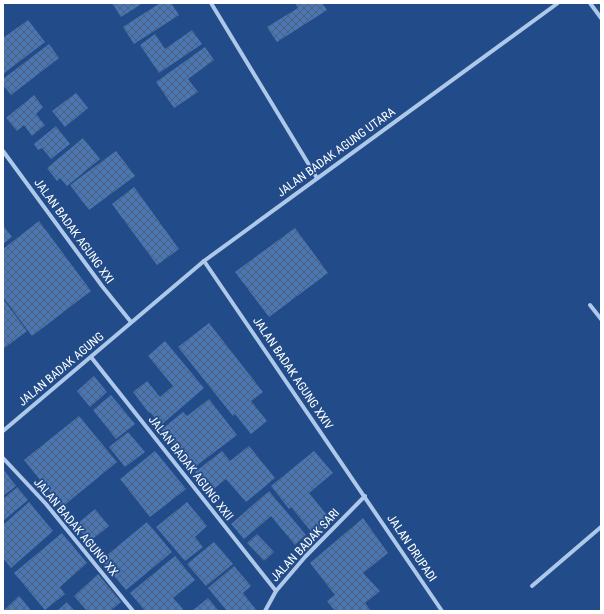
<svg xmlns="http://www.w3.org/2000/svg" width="604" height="614" font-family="'Roboto Condensed',sans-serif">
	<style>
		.building { fill: url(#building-cross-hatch) }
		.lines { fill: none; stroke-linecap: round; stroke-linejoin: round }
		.street { stroke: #aec8ea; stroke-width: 4 }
		.labels { text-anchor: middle; stroke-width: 3.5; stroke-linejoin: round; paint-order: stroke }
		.street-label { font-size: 12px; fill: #fff; stroke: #224c89 }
	</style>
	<defs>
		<pattern id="building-cross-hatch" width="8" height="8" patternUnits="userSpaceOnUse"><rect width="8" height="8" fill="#4b76b1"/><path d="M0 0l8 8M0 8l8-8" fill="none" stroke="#4c617e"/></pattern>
	</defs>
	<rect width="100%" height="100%" fill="#224c89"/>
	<g class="building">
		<path d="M 112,3 L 143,3 L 121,17 Z"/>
		<path d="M 160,3 L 171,3 L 179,15 L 134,44 L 123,27 Z"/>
		<path d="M 295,3 L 322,3 L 327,10 L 277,42 L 267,27 L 298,8 Z"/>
		<path d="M 28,20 L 45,42 L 3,74 L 3,38 Z"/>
		<path d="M 192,30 L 202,44 L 159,73 L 140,45 L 155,34 L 165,49 Z"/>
		<path d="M 49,44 L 59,58 L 11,95 L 3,85 L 3,79 Z"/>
		<path d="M 205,47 L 214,60 L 188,79 L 198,92 L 174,108 L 156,82 Z"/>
		<path d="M 76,93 L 88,108 L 65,127 L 52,111 Z"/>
		<path d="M 34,95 L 43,107 L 36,114 L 45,125 L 32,136 L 24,125 L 17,131 L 6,118 Z"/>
		<path d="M 56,126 L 70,144 L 51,159 L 42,148 L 38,150 L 34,144 Z"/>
		<path d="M 83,138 L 100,159 L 67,186 L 60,178 L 57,181 L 47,168 Z"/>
		<path d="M 116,151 L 135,176 L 89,210 L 70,185 Z"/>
		<path d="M 134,187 L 179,249 L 157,265 L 112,204 Z"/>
		<path d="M 39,221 L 91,291 L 32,336 L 3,297 L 3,249 Z"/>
		<path d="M 3,225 L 12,237 L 3,244 Z"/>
		<path d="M 295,228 L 328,273 L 269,317 L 235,272 Z"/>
		<path d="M 3,299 L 27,331 L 3,349 Z"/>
		<path d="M 209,323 L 263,392 L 251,401 L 267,421 L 251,434 L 235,414 L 233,416 L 178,347 Z"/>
		<path d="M 165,341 L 204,388 L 161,425 L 150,412 L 149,413 L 133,392 L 147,381 L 160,397 L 173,386 L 148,356 Z"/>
		<path d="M 94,376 L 107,392 L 90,407 L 77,391 Z"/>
		<path d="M 111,395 L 135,424 L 116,439 L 93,410 Z"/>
		<path d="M 209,399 L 237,435 L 192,469 L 161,430 L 183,412 L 187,416 Z"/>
		<path d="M 79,416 L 117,462 L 62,507 L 24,460 Z"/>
		<path d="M 128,432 L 145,452 L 125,467 L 109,447 Z"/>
		<path d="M 249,446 L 275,478 L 246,502 L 226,479 L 210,492 L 195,472 L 222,451 L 230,461 Z"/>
		<path d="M 155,451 L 186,489 L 150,517 L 120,479 Z"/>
		<path d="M 314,451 L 333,473 L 309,493 L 331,520 L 314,535 L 291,507 L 289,509 L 271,486 Z"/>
		<path d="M 3,469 L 16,486 L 3,496 Z"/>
		<path d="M 17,487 L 28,500 L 3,521 L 3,499 Z"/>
		<path d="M 269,491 L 306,535 L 295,545 L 271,516 L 244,539 L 231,524 Z"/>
		<path d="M 29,502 L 53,531 L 11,568 L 3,558 L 3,525 Z"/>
		<path d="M 187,502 L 207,526 L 195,537 L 203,547 L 185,561 L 156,527 Z"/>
		<path d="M 95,509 L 109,526 L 89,542 L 76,525 Z"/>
		<path d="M 363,518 L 388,553 L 363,573 L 380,591 L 365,603 L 371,611 L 335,611 L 327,601 L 335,595 L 310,563 Z"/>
		<path d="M 147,522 L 172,552 L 126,590 L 101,560 Z"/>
		<path d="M 62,533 L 87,563 L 60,587 L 65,594 L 45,610 L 14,573 Z"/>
		<path d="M 257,534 L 274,552 L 264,561 L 247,543 Z"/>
		<path d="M 214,542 L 233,564 L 206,586 L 187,564 Z"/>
		<path d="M 175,556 L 195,580 L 173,598 L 183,609 L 181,611 L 145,611 L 130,593 Z"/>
		<path d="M 234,566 L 251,586 L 243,593 L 257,611 L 227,611 L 208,588 Z"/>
		<path d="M 98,574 L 121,602 L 110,611 L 87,611 L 74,596 Z"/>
		<path d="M 19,596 L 30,609 L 28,611 L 3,611 Z"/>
		<path d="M 208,598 L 219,611 L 192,611 Z"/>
		<path d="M 67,602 L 75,611 L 57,611 Z"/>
	</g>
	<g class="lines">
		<g class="street">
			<path d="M 211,3 L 317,178"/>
			<path d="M 590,3 L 601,18"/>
			<path d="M 3,151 L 102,286 L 131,322"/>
			<path d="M 204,261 L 442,611"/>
			<path d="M 590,305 L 601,319"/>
			<path d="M 91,357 L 276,591"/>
			<path d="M 3,431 L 204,261 L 558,3"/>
			<path d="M 3,458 L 46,504 L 133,611"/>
			<path d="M 532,586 L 601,527"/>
			<path d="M 265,611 L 276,591 L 305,557 L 365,496"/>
		</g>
	</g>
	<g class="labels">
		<g class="street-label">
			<text transform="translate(336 152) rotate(-36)" y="4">JALAN BADAK AGUNG UTARA</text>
			<text transform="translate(74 231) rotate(54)" y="4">JALAN BADAK AGUNG XXI</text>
			<text transform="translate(61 369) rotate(-40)" y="4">JALAN BADAK AGUNG</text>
			<text transform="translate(293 373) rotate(56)" y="4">JALAN BADAK AGUNG XXIV</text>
			<text transform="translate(191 468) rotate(52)" y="4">JALAN BADAK AGUNG XXII</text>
			<text transform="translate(76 527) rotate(50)" y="4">JALAN BADAK AGUNG XX</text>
			<text transform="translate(305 545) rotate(-47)" y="4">JALAN BADAK SARI</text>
			<text transform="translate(412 548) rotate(56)" y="4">JALAN DRUPADI</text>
		</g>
	</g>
	<rect width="604" height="614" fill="none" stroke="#ffffff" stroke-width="8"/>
</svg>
